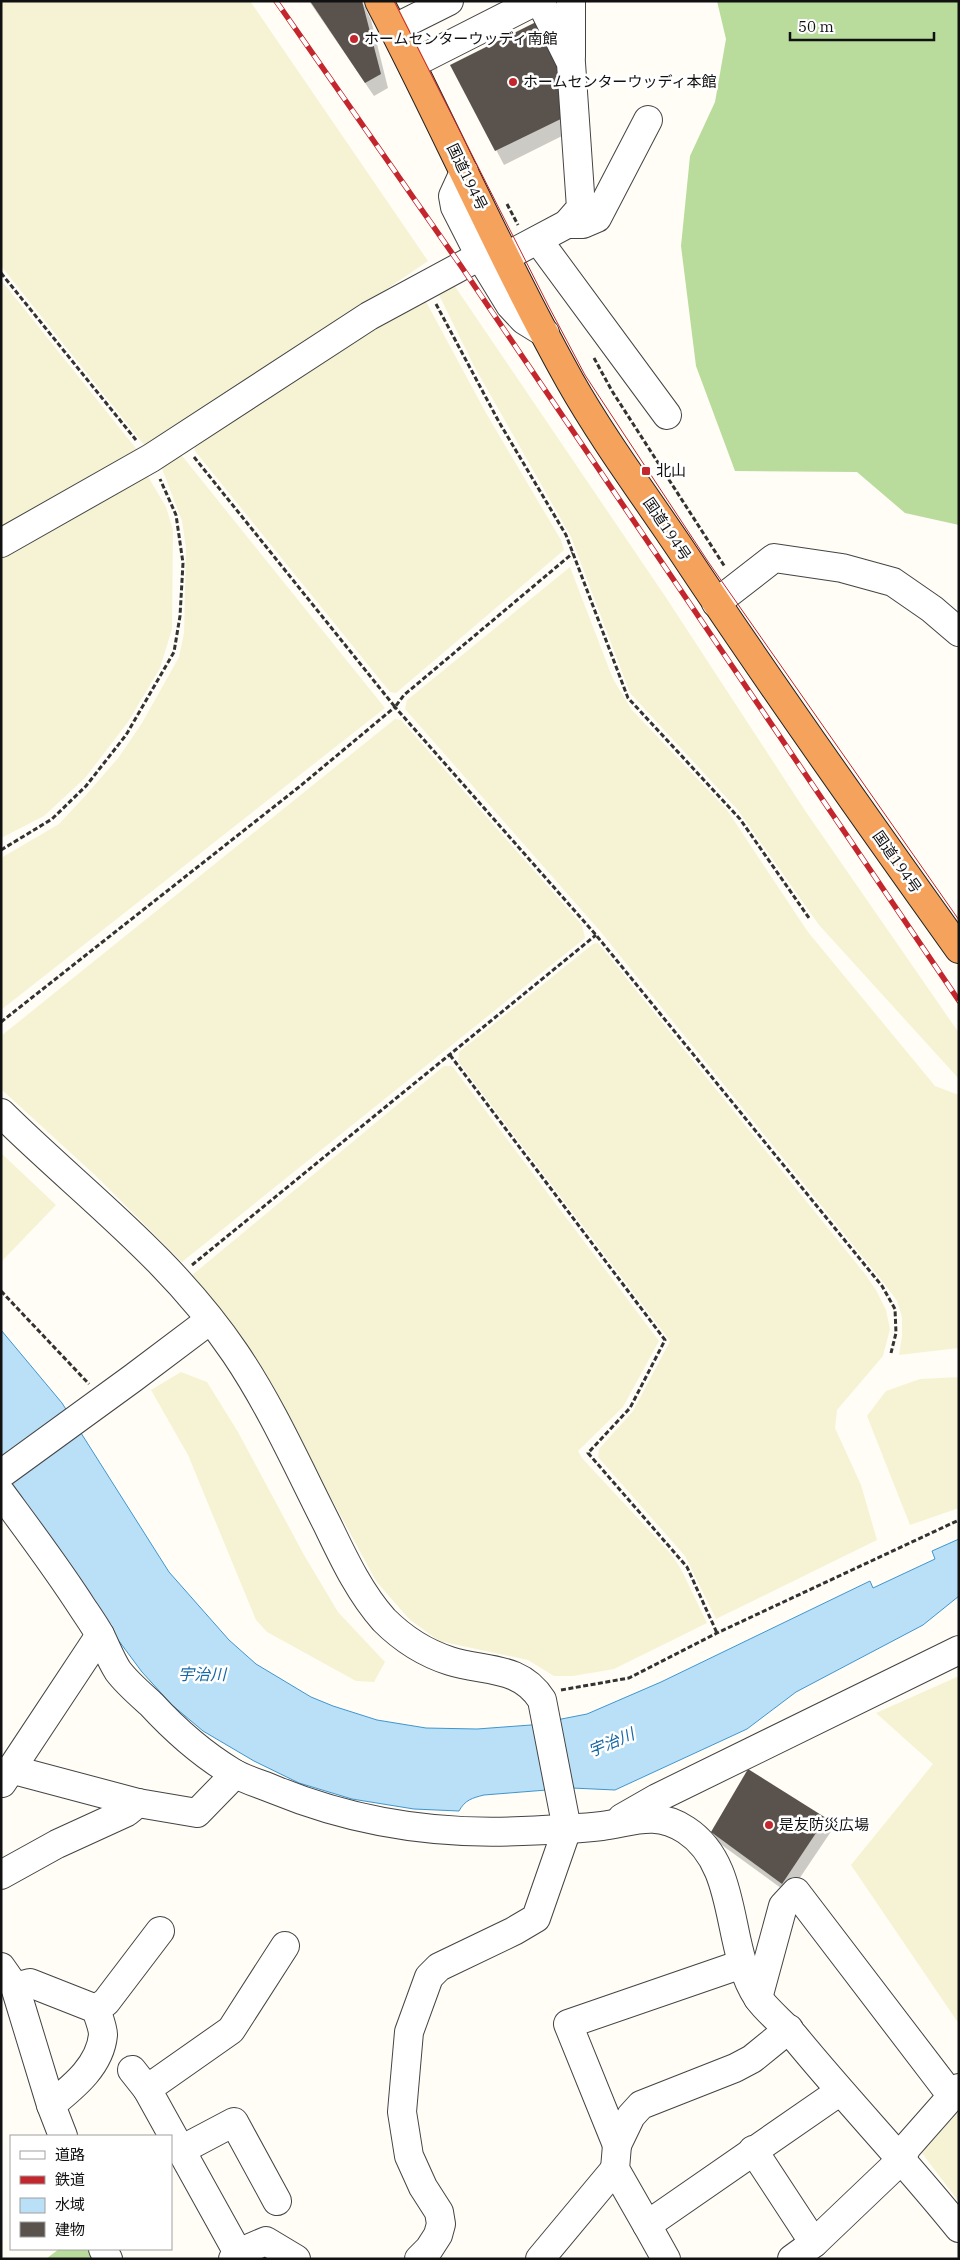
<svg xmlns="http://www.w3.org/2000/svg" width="960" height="2260" font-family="'IBM Plex Serif','Noto Sans JP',serif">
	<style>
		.farmland { fill: #f6f3d4 }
		.forest { fill: #b9dc9c }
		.water { fill: #b9e0f7; stroke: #3f96cf }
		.shadow { fill: #0003 }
		.building { fill: #5a524d }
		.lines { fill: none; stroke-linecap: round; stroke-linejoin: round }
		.minor-casing { stroke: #444; stroke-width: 30 }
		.highway-casing { stroke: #222; stroke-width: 30 }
		.path { stroke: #333; stroke-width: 3; stroke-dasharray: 5 2.5; stroke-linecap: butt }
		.minor { stroke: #fff; stroke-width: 28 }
		.highway { stroke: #f5a25d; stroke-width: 28 }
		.tram { stroke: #c4262e; stroke-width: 1 }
		.rail-casing { stroke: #c4262e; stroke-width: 5.5 }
		.rail { stroke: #fff; stroke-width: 4; stroke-dasharray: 11; stroke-linecap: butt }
		.poi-dot { fill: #c4262e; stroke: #fff; stroke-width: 2 }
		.labels { text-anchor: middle; stroke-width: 5; stroke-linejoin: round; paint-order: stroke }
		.poi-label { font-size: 15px; fill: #111; stroke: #fff; text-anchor: start }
		.street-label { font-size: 15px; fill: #111; stroke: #fff }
		.water-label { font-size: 16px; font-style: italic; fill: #1768a6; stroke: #fff }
	</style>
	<rect width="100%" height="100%" fill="#fffdf5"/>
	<g class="farmland">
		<path d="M 1,1 L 250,1 L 428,261 L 149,451 L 1,266 Z"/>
		<path d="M 1,280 L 142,456 L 1,533 Z"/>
		<path d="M 452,282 L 667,599 L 806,812 L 959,1033 L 959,1079 L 819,925 L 737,809 L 630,693 L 571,537 L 474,366 L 436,289 Z"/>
		<path d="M 423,296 L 486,413 L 561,540 L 564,550 L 396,693 L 390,692 L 195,451 L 194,441 Z"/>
		<path d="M 179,452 L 385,708 L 1,1010 L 1,858 L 59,824 L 86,795 L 119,757 L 142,723 L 179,657 L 184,633 L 186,548 L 182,521 L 161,466 Z"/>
		<path d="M 143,468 L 166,507 L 173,530 L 172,629 L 160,668 L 128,722 L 85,778 L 44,816 L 1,838 L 1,550 Z"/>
		<path d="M 570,567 L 613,679 L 632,710 L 727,810 L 808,932 L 935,1086 L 959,1095 L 959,1348 L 899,1355 L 902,1336 L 902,1317 L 897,1301 L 887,1287 L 600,931 L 405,709 L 407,700 Z"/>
		<path d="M 395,719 L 401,720 L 582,925 L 585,938 L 182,1262 L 97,1177 L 1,1089 L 1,1036 Z"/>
		<path d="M 598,943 L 865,1274 L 876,1290 L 886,1310 L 890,1329 L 883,1356 L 837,1410 L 835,1428 L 861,1485 L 877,1540 L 716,1619 L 685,1556 L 598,1457 L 599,1449 L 633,1411 L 670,1341 L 458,1061 L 459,1052 L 593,944 Z"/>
		<path d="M 444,1066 L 452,1066 L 659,1341 L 623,1407 L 578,1451 L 582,1458 L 671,1554 L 681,1569 L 707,1623 L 614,1669 L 573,1676 L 554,1676 L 528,1660 L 439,1641 L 409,1619 L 376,1581 L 260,1367 L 191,1276 Z"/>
		<path d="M 1,1153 L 56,1205 L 1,1262 Z"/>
		<path d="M 181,1372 L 207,1382 L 238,1432 L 304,1555 L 338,1612 L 385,1662 L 374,1682 L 356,1681 L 267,1632 L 256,1620 L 188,1455 L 151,1390 Z"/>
		<path d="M 959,1377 L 959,1508 L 910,1525 L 867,1416 L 886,1391 L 920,1379 Z"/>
		<path d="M 959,1676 L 959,2024 L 851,1865 L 933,1764 L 876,1713 Z"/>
		<path d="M 959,2111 L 959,2202 L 922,2153 Z"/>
	</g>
	<g class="forest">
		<path d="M 717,1 L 959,1 L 959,525 L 905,513 L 857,472 L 735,471 L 696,366 L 681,246 L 690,156 L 715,102 L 726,39 Z"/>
		<path d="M 59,2249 L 97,2249 L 101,2259 L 46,2259 Z"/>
	</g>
	<path class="water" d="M 1,1330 L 62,1403 L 169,1572 L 229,1640 L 256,1664 L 311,1697 L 333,1706 L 377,1720 L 426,1728 L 477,1729 L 531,1725 L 587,1714 L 661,1682 L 870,1581 L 873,1588 L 935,1559 L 932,1551 L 959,1539 L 959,1596 L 923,1625 L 796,1692 L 747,1729 L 615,1790 L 572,1788 L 484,1795 C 472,1798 465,1800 459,1811 L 414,1809 L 352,1799 L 299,1783 L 254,1761 L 203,1731 L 172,1705 L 142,1672 L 110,1629 L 1,1468 Z"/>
	<g class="shadow">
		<path d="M 309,1 L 362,1 L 371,20 L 388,88 L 374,96 Z"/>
		<path d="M 539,21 L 576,129 L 504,165 L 452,65 Z"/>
		<path d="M 748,1771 L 825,1819 L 832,1830 L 789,1894 L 719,1843 L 713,1832 Z"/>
	</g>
	<g class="building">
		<path d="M 310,1 L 362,1 L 381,74 L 365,83 Z"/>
		<path d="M 540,20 L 562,64 L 569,115 L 495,151 L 450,65 Z"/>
		<path d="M 748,1769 L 826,1818 L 782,1884 L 711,1832 Z"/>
	</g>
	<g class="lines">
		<g class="minor-casing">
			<g id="minor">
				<path d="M 571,1 L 571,57"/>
				<path d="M 393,29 L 449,1"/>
				<path d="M 412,64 L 536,1"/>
				<path d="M 464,172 L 453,196 L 455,207 L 480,256"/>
				<path d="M 567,224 L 583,224 L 597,218 L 648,120"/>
				<path d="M 538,240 L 667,415"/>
				<path d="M 505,257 L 567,224 L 581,208 L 571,63 L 540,1"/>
				<path d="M 1,543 L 151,458 L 369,316 L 480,256 L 510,305 L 524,320 L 545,333"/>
				<path d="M 716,603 L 774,558 L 842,568 L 893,582 L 932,609 L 959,632"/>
				<path d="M 1,1113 C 82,1193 170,1257 235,1353 C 271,1406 298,1467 327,1524 C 343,1557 359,1592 384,1620 C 403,1639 425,1653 450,1661 C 484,1672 520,1665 542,1700 L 567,1829 L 536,1918 L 514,1931 L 439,1967 L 429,1977 L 409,2032 L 402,2112 L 409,2156 L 423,2187 L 439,2212 L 441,2224 L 438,2235 L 429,2249 L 419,2259"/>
				<path d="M 1,1474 L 133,1378 L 210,1320"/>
				<path d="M 1,1493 C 29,1531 57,1568 82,1607 C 88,1616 95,1626 100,1635 C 106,1647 111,1660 118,1671 C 127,1683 140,1694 151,1704 C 175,1730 202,1754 232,1772 C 245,1780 261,1784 275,1790 C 353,1822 438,1835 522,1831 C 549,1830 576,1829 602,1826 C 633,1822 655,1810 686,1830 C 741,1866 724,1947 758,1998 C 768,2012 783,2023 794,2036 C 848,2102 906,2162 959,2228"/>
				<path d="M 10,1769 L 138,1803 L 197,1813 L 235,1774"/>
				<path d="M 2,1783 L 100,1635"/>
				<path d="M 622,1818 L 657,1798 L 959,1650"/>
				<path d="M 1,1875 L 57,1844 L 127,1812 L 138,1803"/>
				<path d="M 742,1964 L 568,2024 L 617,2145 L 631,2116 L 641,2105 L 735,2068 L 752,2059 L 789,2029"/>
				<path d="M 1,1967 L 15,1987 L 51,2105"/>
				<path d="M 15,1987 L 30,1983 L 96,2009 C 98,2016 103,2027 103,2035 C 100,2066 73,2087 51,2105 L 63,2136"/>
				<path d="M 758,1998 L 783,1906 L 796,1892 L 951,2095"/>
				<path d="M 96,2009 L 106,2002 L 160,1931"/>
				<path d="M 132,2070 L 147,2089"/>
				<path d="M 617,2145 L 615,2169 L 647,2225 L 839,2092"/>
				<path d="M 181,2150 L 234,2122 L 277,2201"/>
				<path d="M 753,2150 L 814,2243"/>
				<path d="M 647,2225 L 666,2259"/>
				<path d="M 103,2249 L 108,2259"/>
				<path d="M 238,2253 L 147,2089 L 231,2030 L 285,1946"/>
				<path d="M 233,2259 L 238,2253 L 266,2241 L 296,2259"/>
				<path d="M 540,2259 L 615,2169"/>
				<path d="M 792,2259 L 814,2243 L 900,2161 L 907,2147 L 959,2088"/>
			</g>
		</g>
		<g class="highway-casing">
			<path id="highway" d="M 379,1 C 445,127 501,257 570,381 C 604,441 646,497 684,554 C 773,688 866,819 959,949"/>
		</g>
		<g class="path">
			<path d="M 507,204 L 518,225"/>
			<path d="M 1,273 L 136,440"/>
			<path d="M 436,304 L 499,422 L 566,535 L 628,698 L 740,819 L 809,918"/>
			<path d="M 594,358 L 612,391 L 725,567"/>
			<path d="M 194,457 L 395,707 L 404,695 L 573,553"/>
			<path d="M 1,850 L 52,819 L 86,786 L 126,735 L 174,652 L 180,616 L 183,563 L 176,515 L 160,479"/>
			<path d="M 1,1022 L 299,787 L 395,707 L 596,935 L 882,1286 L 895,1309 L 896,1333 L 891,1353"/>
			<path d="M 450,1055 L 665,1340 L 630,1408 L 588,1453 L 687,1567 L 717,1633"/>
			<path d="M 192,1265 L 596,935"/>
			<path d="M 1,1291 L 89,1384"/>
			<path d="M 561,1690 L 629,1678 L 717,1633 L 959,1520"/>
		</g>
		<use href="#minor" class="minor"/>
		<use href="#highway" class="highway"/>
		<path class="tram" d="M 394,1 L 549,307 L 585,375 L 709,563 L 959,920"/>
		<g class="rail-casing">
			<path id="rail" d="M 276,1 L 461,266 L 959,1001"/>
		</g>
		<use href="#rail" class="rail"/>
	</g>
	<g class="poi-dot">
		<circle cx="354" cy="39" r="5"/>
		<circle cx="513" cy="82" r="5"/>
		<rect x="641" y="466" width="10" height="10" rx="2.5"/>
		<circle cx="769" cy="1825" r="5"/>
	</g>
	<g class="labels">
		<g class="poi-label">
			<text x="364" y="44">ホームセンターウッディ南館</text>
			<text x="523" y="87">ホームセンターウッディ本館</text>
			<text x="656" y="476">北山</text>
			<text x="779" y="1830">是友防災広場</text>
		</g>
		<g class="street-label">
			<text transform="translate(467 177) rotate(64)" y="5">国道194号</text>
			<text transform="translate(667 529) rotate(56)" y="5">国道194号</text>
			<text transform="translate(897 862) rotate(55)" y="5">国道194号</text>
		</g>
		<g class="water-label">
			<text x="202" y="1680">宇治川</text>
			<text transform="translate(611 1742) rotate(-23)" y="6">宇治川</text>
		</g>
	</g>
	<rect width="960" height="2260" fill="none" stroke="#111111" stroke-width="5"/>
	<rect x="10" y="2135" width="162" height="115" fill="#ffffff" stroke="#a0a0a0"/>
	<rect x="20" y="2151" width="25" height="8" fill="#ffffff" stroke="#a0a0a0"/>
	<text x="55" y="2160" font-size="15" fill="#111111">道路</text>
	<rect x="20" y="2176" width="25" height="8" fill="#c4262e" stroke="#a0a0a0"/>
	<text x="55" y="2185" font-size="15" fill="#111111">鉄道</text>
	<rect x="20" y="2198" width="25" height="15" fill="#b9e0f7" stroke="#a0a0a0"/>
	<text x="55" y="2210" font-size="15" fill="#111111">水域</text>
	<rect x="20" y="2222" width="25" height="15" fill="#5a524d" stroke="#a0a0a0"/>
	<text x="55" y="2235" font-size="15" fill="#111111">建物</text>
	<path d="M790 32v8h144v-8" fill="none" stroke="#111111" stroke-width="2.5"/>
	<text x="798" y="32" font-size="15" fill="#111111" stroke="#ffffff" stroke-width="4" paint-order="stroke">50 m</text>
</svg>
